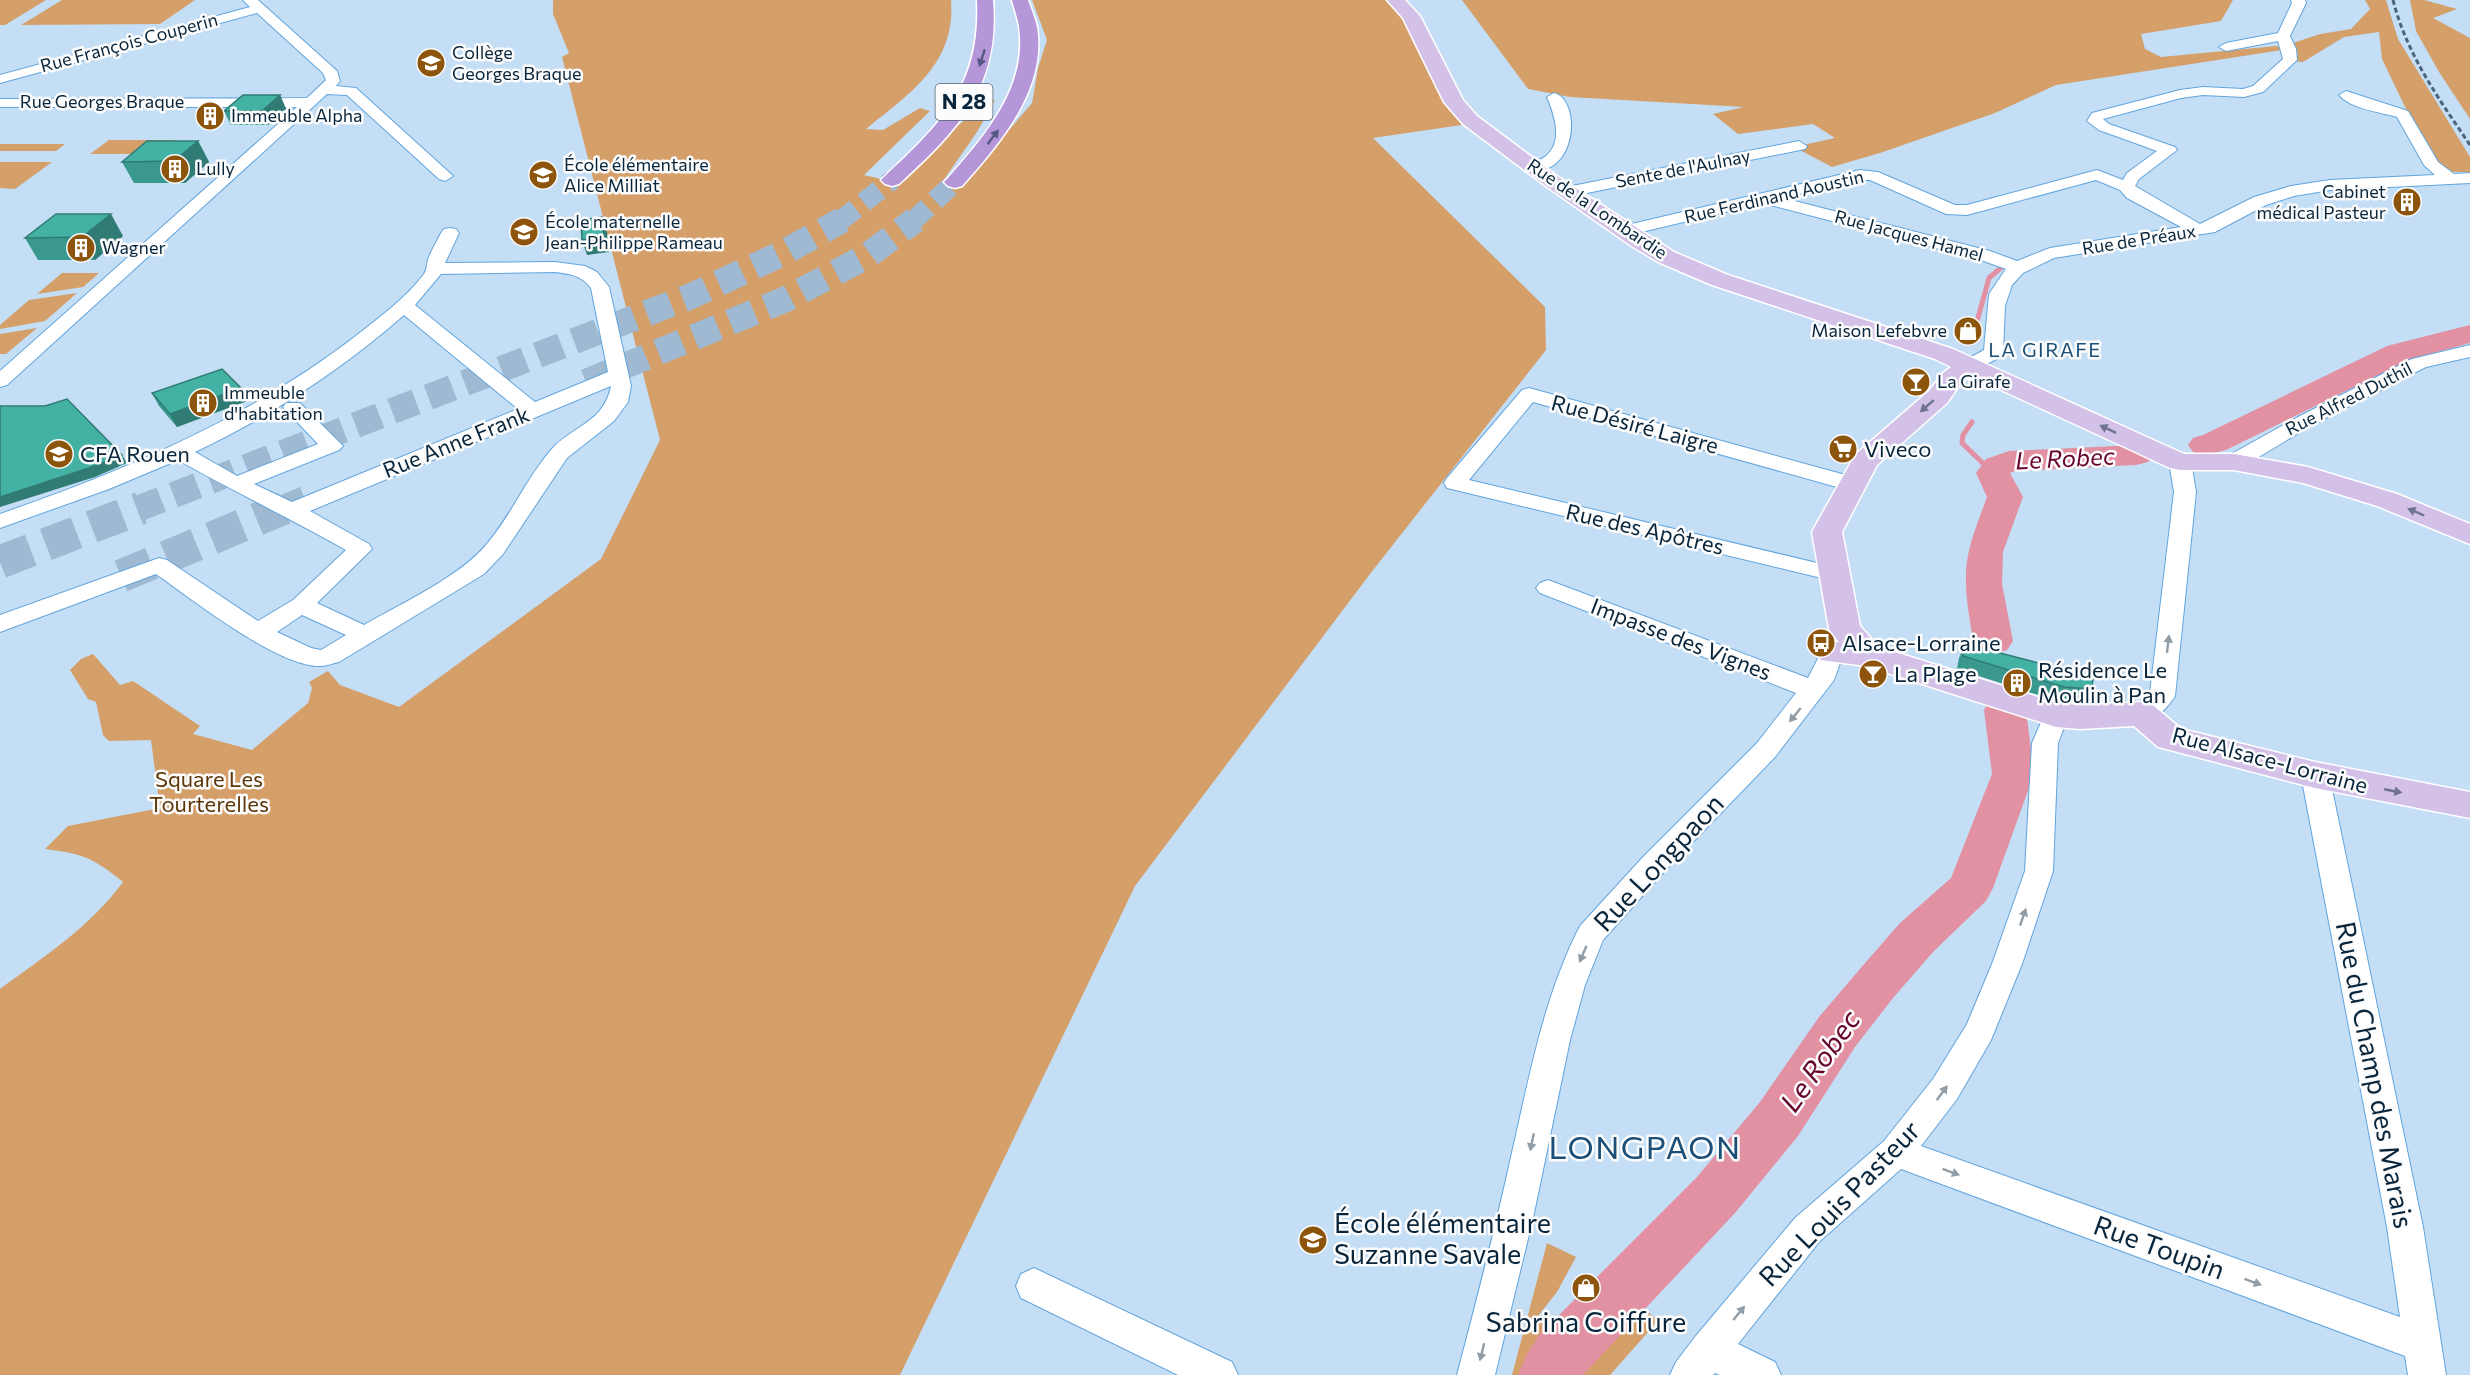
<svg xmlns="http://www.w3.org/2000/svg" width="2470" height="1375" font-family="Commissioner,sans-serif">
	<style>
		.green { fill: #d59f6a }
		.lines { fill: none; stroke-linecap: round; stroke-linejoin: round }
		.stream { stroke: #e291a3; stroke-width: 5 }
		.river { fill: #e291a3; fill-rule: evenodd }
		.highway-tunnel-far2 { stroke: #9eb9d1; stroke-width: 20; stroke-dasharray: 20 10; stroke-linecap: butt }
		.highway-tunnel-far1 { stroke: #9eb9d1; stroke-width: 26; stroke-dasharray: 26 13; stroke-linecap: butt }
		.highway-tunnel { stroke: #9eb9d1; stroke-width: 33; stroke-dasharray: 33 16; stroke-linecap: butt }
		.minor-casing { stroke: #61a5dd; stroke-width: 2 }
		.major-casing { stroke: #fff; stroke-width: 3 }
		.highway-casing { stroke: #fff; stroke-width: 3 }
		.minor { fill: #fff; fill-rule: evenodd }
		.major { fill: #d3c1e8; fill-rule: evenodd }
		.highway { fill: #b597d9; fill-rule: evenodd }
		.rail { stroke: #49647b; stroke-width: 3; stroke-dasharray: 5 3; stroke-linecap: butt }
		.wall { fill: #3a988e }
		.shaded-wall { fill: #307c74 }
		.building { fill: #44b1a5; stroke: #307c74; stroke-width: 1.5 }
		.oneway { fill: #565882 }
		.oneway2 { fill: #6e7392 }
		.oneway3 { fill: #909da7 }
		.labels { text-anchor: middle; stroke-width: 5; stroke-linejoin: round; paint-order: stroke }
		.far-street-label { font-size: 18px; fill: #08253b; stroke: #fcfcfc }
		.far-poi-label { font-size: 18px; fill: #08253b; stroke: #fcfcfc; text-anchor: start }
		.far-neighbourhood-label { font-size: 20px; letter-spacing: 1.5px; fill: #1b4f77; stroke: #fcfcfc }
		.shield { fill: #fcfcfc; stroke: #516675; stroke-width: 1.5 }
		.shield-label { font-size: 21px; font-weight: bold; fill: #08253b }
		.street-label { font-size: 22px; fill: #08253b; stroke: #fcfcfc }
		.poi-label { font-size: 22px; fill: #08253b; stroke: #fcfcfc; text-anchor: start }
		.park-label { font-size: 22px; fill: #5d3709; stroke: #fcfcfc }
		.water-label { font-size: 24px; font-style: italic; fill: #66032c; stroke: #fcfcfc }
		.near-street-label { font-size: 27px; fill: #08253b; stroke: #fcfcfc }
		.near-poi-label { font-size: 27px; fill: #08253b; stroke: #fcfcfc; text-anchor: start }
		.near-water-label { font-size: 28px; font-style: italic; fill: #66032c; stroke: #fcfcfc }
		.near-quarter-label { font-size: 32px; letter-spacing: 1.5px; fill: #1b4f77; stroke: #fcfcfc }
	</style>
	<rect width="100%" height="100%" fill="#c4def6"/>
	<g class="green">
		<path d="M 0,0 L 46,0 L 5,25 L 0,25 Z"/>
		<path d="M 62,0 L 195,0 L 160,24 L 21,25 Z"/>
		<path d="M 553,0 L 951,0 C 956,64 910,93 866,129 L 883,130 L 920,108 L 930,111 L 864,175 L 899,183 L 947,135 L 988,100 L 995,100 L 977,132 L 943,181 L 965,182 L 1032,103 L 1038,68 L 1047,40 L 1032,0 L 1397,0 L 1475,123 L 1373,138 L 1545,307 L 1546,350 L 1370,574 L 1135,886 L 900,1375 L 0,1375 L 0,989 C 45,956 90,927 123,882 C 92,857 83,854 45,849 L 68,826 L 160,808 L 151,740 L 109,741 L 103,735 L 96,702 L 88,699 L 70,670 L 81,659 L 93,654 L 120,685 L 133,681 L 200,726 L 193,734 L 252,750 L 308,703 L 312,688 L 309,682 L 328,671 L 340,685 L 399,707 L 601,559 L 660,440 L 562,57 L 569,53 L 553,14 Z"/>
		<path d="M 1462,0 L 2233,0 L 2221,21 L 2141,34 L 2145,49 L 2161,57 L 2277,46 L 2282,50 L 2056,85 L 1995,113 L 1883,152 L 1832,167 L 1794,147 L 1835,138 L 1813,124 L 1738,134 L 1713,114 L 1744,107 L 1570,97 L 1528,89 Z"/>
		<path d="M 2365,0 L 2386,0 L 2398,39 L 2470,157 L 2470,172 L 2449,172 L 2436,159 L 2407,111 L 2382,59 L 2379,32 L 2344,37 L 2303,62 L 2293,61 L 2298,53 L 2293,43 L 2320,34 L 2351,29 L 2370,9 Z"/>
		<path d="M 2410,0 L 2424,0 L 2457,9 L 2433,18 L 2470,38 L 2470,119 L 2439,72 L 2416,31 Z"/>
		<path d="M 109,140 L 175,140 L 158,154 L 90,154 Z"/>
		<path d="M 0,144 L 65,144 L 56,151 L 0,151 Z"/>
		<path d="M 0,162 L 52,162 L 15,189 L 0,188 Z"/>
		<path d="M 62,273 L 99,273 L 83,287 L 37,294 Z"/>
		<path d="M 77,293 L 45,321 L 0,329 L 0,325 L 29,300 Z"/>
		<path d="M 37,328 L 6,354 L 0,354 L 0,334 Z"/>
		<path d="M 1547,1243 L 1576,1257 L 1557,1292 L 1538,1316 L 1568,1343 L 1559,1352 L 1545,1375 L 1512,1375 Z"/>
		<path d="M 1625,1291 L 1658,1321 L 1610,1375 L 1553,1375 L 1564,1356 Z"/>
	</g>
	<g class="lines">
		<g class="stream">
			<path d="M 1976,325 L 1989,278 L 2003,266"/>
			<path d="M 1972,422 L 1963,435 L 1962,443 L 1993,473"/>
		</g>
		<g class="river">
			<path d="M 2470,325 L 2470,343 L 2409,360 L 2226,450 L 2205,455 L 2193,452 L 2188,445 L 2193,438 L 2203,435 L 2387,346 Z"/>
			<path d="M 2136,445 L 2148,448 L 2153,455 L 2148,462 L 2136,465 L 2015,471 L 2010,473 L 2023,497 L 2003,552 L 2002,584 L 2013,641 L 2007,650 L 1993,654 L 1979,650 C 1972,639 1971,628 1969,615 C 1961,562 1969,546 1987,497 L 1976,473 L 1986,459 L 2009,451 Z"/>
			<path d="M 2005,696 L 2020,700 L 2026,710 L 2034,774 L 1993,888 L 1986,901 L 1934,951 L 1893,998 L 1855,1047 L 1798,1136 L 1735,1213 L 1583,1375 L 1518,1375 L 1527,1354 L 1540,1334 L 1697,1177 L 1760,1102 L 1819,1017 L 1859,970 L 1900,923 L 1951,878 L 1992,774 L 1984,710 L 1990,700 Z"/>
		</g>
		<g class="highway-tunnel-far2">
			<path d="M 840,221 L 892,180"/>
			<path d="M 913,221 L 955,182"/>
		</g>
		<g class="highway-tunnel-far1">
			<path d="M 586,382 L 786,299 L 867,256 L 915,220"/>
			<path d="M 137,509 L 689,297 L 783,253 L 842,220"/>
			<path d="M 281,509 L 317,494"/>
		</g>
		<g class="highway-tunnel">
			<path d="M 0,562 L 141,508"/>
			<path d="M 121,576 L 284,508"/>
		</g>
		<g class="minor-casing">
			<g id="minor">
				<path d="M 243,0 L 258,0 L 337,71 L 340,81 L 336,86 L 356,88 L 453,176 L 445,181 L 439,179 L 347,95 L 327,94 L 7,385 L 0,387 L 0,371 L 297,107 L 0,107 L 0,99 L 307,98 L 326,80 L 323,73 L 257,13 L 0,83 L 0,75 L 250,7 Z"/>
				<path d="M 2291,0 L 2305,0 L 2306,3 L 2290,36 L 2296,49 L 2297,60 L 2263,92 L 2244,97 L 2203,95 L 2181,98 L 2103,119 L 2109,124 L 2175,147 L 2177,150 L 2139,179 L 2135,186 L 2200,224 L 2254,197 L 2291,186 L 2330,180 L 2435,175 L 2424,165 L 2397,117 C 2380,112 2351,109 2339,95 L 2346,91 L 2408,111 L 2438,162 L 2454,174 L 2470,173 L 2470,183 L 2330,190 L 2294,196 L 2266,205 L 2215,232 L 2054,258 L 2023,273 L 2012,285 L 2005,306 L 2003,353 L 2000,357 L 1976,370 L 1962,370 L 1959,366 L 1962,362 L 1984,350 L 1989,294 L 2006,269 L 1978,259 L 1763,203 L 1625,236 L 1619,235 L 1616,231 L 1619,227 L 1860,170 L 1878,172 L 1955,205 L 1967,205 L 2097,170 L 2123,180 L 2127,173 L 2157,151 L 2099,130 L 2087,121 L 2092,113 L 2180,90 L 2203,87 L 2243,89 L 2253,86 L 2283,59 L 2278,41 L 2226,51 L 2219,47 L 2226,43 L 2278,33 L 2292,3 ZM 1860,180 L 1870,180 L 1946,214 L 1967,215 L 2096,180 L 2120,190 L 2127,198 L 2181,227 L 2050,248 L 2017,261 L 1990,251 L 1783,198 Z"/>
				<path d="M 1554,93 C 1578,99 1578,158 1546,169 C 1540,171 1535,173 1528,171 L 1526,168 C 1531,162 1540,161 1546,156 C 1564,141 1554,114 1547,97 Z"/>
				<path d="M 1799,141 L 1807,146 L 1805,149 L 1567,197 L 1559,192 L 1567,187 Z"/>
				<path d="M 450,228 L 456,229 L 459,233 L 445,263 L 555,262 L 585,266 L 597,272 L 609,287 L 631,386 L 628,402 L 614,421 L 567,458 L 503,554 L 484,574 L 339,662 C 333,663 327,666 321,666 C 279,668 192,599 156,574 L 0,632 L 0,615 L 159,558 L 167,560 L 258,621 L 293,600 L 346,550 C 291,519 233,491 178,460 L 109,489 L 0,528 L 0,514 C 127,470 250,418 357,335 C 380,317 406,298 424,274 C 428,268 426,263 429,257 C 432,249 437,241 441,233 L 444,229 ZM 555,272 C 570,274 581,275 591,288 L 608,372 L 535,402 L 415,305 L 441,274 ZM 404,315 L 518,409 L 292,502 L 254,484 L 339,450 L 343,446 L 300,403 L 286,403 L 283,407 L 318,444 L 237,476 L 195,452 C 271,416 341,370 404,315 ZM 611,386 C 604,423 573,425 551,450 C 526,479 511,516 486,545 C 459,577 402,603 364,625 L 317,603 L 372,549 L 369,544 L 310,511 ZM 302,615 L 346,635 L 321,650 L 311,648 L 277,632 Z"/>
				<path d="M 2470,345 L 2470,357 L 2426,367 L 2312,425 L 2242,467 L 2234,468 L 2226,467 L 2223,462 L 2226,457 L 2298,417 L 2412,359 Z"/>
				<path d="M 1529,388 L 1860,479 L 1863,484 L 1860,489 L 1852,491 L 1844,489 L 1533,402 L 1469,480 L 1834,567 L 1842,569 L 1846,574 L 1842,579 L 1834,581 L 1447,488 L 1444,483 L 1447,478 L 1522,390 Z"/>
				<path d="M 2180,456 L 2188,457 L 2191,462 L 2196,492 L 2175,696 C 2166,711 2150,725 2133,720 L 2129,714 L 2150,693 L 2174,492 L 2169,462 L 2172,457 Z"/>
				<path d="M 1548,580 L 1808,678 L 1836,623 L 1845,621 L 1854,623 L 1857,629 L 1844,652 L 1834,680 L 1775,757 L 1663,873 L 1603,940 L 1585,985 L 1570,1040 L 1533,1218 L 1495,1375 L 1457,1375 C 1476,1303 1495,1230 1511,1157 C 1529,1079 1543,998 1580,926 L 1643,857 L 1757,743 L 1796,693 L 1540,593 L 1536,588 L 1540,583 Z"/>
				<path d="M 2056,706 L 2065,709 L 2069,715 L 2058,743 L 2053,871 L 2022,964 L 1991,1040 L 1957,1099 L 1921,1146 L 2400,1317 L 2387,1227 L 2301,775 L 2305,768 L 2315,765 L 2325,768 L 2329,775 L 2423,1227 L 2446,1375 L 2408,1375 L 2405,1356 L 1901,1169 L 1819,1242 L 1738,1344 L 1775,1362 L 1781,1375 L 1720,1375 L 1715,1373 L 1713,1375 L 1670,1375 L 1676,1362 L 1695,1337 L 1795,1218 L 1884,1141 L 1933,1079 L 1967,1024 L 1992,964 L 2025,871 L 2032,743 L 2047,709 Z"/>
				<path d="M 1034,1268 L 1232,1362 L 1238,1375 L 1178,1375 L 1021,1298 L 1016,1286 L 1021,1274 Z"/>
			</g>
		</g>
		<g class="major-casing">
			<path id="major" d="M 1387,0 L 1405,0 L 1420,16 L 1463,100 L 1477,116 L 1557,176 L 1674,252 L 1728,275 L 1953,349 L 2184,454 L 2234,454 L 2308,467 L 2397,494 L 2470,524 L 2470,544 L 2377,506 L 2303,483 L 2234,470 L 2180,470 L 2170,468 L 1971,376 L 1961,383 L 1947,403 L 1877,465 L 1842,532 L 1860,626 L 1879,647 L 2057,703 L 2080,705 L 2142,702 L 2154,706 L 2181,729 L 2315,762 L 2470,792 L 2470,818 L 2315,788 L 2170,750 L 2158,747 L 2134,726 L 2080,729 L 2056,727 L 1866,666 L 1821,660 L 1816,652 L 1821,644 L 1839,642 L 1829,629 L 1812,532 L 1855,455 L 1929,391 L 1943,373 L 1951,367 L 1935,359 L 1712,285 L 1658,262 L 1630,245 L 1543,184 L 1463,124 L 1444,102 L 1403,18 Z"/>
		</g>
		<g class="highway-casing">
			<g id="highway">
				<path d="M 977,0 L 993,0 C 1000,86 959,129 899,184 L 892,186 L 885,184 L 881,180 L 885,176 C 943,122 981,84 977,0 Z"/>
				<path d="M 1012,0 L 1028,0 C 1031,9 1035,18 1037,27 C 1047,89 1000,143 962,186 L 955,188 L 948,186 L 944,182 L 948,178 C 985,136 1028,87 1019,27 C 1018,18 1014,9 1012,0 Z"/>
			</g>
		</g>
		<use href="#minor" class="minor"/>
		<use href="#major" class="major"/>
		<use href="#highway" class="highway"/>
		<path class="rail" d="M 2393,0 C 2407,55 2439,99 2470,145"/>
	</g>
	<g class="wall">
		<path d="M 280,95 L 286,109 L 268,125 L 231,125 L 224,111 Z"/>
		<path d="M 198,141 L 209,162 L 185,183 L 134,183 L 122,162 Z"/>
		<path d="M 123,236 L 95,260 L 38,260 L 25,238 Z"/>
		<path d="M 152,393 L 247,401 L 177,427 L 159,406 Z"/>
		<path d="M 1965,644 L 2092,689 L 2085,703 L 2057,701 L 1957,669 L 1959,658 Z"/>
	</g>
	<g class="shaded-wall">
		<path d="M 280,95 L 286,109 L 268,125 L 262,111 Z"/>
		<path d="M 198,141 L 209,162 L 185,183 L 174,161 Z"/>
		<path d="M 111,214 L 123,236 L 95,260 L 82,237 Z"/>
		<path d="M 602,217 L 607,232 L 609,252 L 587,255 L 582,240 Z"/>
		<path d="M 241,388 L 247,401 L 177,427 L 170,414 Z"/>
		<path d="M 122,455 L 127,463 L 95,477 L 0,507 L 0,497 Z"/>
	</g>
	<g class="building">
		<path d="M 243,95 L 280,95 L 262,111 L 224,111 Z"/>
		<path d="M 147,141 L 198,141 L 174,161 L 122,162 Z"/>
		<path d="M 56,214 L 111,214 L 82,237 L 25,238 Z"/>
		<path d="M 602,217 L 604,237 L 582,240 L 581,220 Z"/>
		<path d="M 222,369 L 241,388 L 170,414 L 152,393 Z"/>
		<path d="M 67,399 L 122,455 L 89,468 L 0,497 L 0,406 L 45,406 Z"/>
		<path d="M 1965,644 L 2093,677 L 2092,689 L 2064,687 L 1963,656 Z"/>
	</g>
	<defs><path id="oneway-solid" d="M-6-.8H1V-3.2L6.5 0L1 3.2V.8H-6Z" transform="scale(1.5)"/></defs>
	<g class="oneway">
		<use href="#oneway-solid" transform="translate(982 58) rotate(108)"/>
		<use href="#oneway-solid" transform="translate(993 137) rotate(-53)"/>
	</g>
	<g class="oneway2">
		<use href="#oneway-solid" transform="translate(1927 406) rotate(139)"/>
		<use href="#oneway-solid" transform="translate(2108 429) rotate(-155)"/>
		<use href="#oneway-solid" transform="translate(2416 512) rotate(-157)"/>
		<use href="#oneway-solid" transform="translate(2393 791) rotate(11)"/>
	</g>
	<g class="oneway3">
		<use href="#oneway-solid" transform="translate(2168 644) rotate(-83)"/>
		<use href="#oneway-solid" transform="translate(1795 715) rotate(129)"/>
		<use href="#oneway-solid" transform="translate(2023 917) rotate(-71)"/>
		<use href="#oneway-solid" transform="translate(1583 954) rotate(113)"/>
		<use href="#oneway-solid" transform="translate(1942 1093) rotate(-54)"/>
		<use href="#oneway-solid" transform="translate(1532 1142) rotate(102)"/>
		<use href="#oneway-solid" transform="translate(1951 1172) rotate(20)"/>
		<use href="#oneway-solid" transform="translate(2253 1282) rotate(20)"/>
		<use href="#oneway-solid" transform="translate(1739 1313) rotate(-51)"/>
		<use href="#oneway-solid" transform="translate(1482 1352) rotate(104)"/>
	</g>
	<defs>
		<g id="school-disc" transform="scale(1.5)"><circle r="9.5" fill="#8d550c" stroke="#fcfcfc"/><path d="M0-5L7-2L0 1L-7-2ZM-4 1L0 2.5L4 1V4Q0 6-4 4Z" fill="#fff"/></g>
		<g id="building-disc" transform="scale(1.5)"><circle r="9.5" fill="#8d550c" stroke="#fcfcfc"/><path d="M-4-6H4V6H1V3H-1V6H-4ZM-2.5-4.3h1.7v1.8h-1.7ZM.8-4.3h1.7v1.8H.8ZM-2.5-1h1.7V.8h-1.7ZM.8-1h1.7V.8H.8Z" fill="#fff"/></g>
		<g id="shop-disc" transform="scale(1.5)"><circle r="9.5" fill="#8d550c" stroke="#fcfcfc"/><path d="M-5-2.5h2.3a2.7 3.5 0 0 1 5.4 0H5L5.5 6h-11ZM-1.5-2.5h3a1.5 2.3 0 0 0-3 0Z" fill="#fff"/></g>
		<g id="bar-disc" transform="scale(1.5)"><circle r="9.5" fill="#8d550c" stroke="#fcfcfc"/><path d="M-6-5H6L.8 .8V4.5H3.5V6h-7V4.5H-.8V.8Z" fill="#fff"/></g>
		<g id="supermarket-disc" transform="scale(1.5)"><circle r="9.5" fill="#8d550c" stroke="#fcfcfc"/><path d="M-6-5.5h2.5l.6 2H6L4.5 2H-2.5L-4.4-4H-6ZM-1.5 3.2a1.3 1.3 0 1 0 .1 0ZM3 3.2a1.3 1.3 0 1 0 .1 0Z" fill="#fff"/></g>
		<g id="university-disc" transform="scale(1.5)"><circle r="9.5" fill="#8d550c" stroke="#fcfcfc"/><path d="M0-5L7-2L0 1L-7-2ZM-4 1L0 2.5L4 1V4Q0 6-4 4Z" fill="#fff"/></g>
		<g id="bus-disc" transform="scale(1.5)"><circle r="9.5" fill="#8d550c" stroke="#fcfcfc"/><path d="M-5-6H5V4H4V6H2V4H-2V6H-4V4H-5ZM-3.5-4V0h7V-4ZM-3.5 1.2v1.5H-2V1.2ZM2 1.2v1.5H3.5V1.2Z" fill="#fff"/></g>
	</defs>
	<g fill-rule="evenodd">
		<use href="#school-disc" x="431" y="63"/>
		<use href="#building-disc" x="210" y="116"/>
		<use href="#building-disc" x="175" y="169"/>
		<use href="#school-disc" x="543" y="175"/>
		<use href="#building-disc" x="2407" y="202"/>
		<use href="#school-disc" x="524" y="232"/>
		<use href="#building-disc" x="81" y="248"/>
		<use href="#shop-disc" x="1968" y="331"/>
		<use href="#bar-disc" x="1916" y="382"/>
		<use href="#building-disc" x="203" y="403"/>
		<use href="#supermarket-disc" x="1843" y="449"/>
		<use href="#university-disc" x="59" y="454"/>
		<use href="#bus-disc" x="1821" y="643"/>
		<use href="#bar-disc" x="1873" y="674"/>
		<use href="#building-disc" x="2017" y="683"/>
		<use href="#school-disc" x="1313" y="1240"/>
		<use href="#shop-disc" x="1586" y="1288"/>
	</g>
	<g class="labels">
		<g class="far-street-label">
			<text transform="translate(129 43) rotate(-15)" y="6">Rue François Couperin</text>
			<text x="102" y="108">Rue Georges Braque</text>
			<text transform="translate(1683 169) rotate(-11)" y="6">Sente de l'Aulnay</text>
			<text transform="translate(1774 197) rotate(-13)" y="6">Rue Ferdinand Aoustin</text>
			<text transform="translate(1597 209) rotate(34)" y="6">Rue de la Lombardie</text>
			<text transform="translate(1909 236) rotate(15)" y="6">Rue Jacques Hamel</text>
			<text transform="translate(2139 240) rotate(-9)" y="6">Rue de Préaux</text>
			<text transform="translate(2349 399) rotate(-27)" y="6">Rue Alfred Duthil</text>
		</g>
		<g class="far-poi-label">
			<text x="452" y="59">Collège<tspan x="452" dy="21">Georges Braque</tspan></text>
			<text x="231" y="122">Immeuble Alpha</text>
			<text x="564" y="171">École élémentaire<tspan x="564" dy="21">Alice Milliat</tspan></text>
			<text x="196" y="175">Lully</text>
			<text x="2386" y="198" text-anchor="end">Cabinet<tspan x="2386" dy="21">médical Pasteur</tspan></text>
			<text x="545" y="228">École maternelle<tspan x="545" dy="21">Jean-Philippe Rameau</tspan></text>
			<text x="102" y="254">Wagner</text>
			<text x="1947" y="337" text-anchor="end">Maison Lefebvre</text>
			<text x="1937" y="388">La Girafe</text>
			<text x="224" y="399">Immeuble<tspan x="224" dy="21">d'habitation</tspan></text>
		</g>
		<g class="far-neighbourhood-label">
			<text x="2045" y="357">LA GIRAFE</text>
		</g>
		<rect class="shield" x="935.5" y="84" width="57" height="36" rx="4.5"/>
		<g class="shield-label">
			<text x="964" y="109">N 28</text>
		</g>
		<g class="street-label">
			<text transform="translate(1635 424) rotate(15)" y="8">Rue Désiré Laigre</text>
			<text transform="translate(456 442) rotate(-22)" y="8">Rue Anne Frank</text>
			<text transform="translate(1645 529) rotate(13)" y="8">Rue des Apôtres</text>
			<text transform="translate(1681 639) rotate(21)" y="8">Impasse des Vignes</text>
			<text transform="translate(2270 760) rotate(15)" y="8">Rue Alsace-Lorraine</text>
		</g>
		<g class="poi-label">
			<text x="1864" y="457">Viveco</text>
			<text x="80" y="462">CFA Rouen</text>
			<text x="1842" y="651">Alsace-Lorraine</text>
			<text x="2038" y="678">Résidence Le<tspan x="2038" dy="25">Moulin à Pan</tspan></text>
			<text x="1894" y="682">La Plage</text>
		</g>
		<g class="park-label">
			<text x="209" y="787">Square Les<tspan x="209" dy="25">Tourterelles</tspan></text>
		</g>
		<g class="water-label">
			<text transform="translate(2065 459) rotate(-3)" y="8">Le Robec</text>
		</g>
		<g class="near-street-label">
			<text transform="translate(1659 863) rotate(-47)" y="9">Rue Longpaon</text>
			<text transform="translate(2374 1075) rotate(79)" y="9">Rue du Champ des Marais</text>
			<text transform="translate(1840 1204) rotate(-46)" y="9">Rue Louis Pasteur</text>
			<text transform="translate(2159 1248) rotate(20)" y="9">Rue Toupin</text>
		</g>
		<g class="near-poi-label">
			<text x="1334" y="1233">École élémentaire<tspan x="1334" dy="31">Suzanne Savale</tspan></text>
			<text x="1586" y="1332" text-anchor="middle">Sabrina Coiffure</text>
		</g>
		<g class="near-water-label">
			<text transform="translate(1820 1061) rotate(-55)" y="10">Le Robec</text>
		</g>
		<g class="near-quarter-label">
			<text x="1645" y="1159">LONGPAON</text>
		</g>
	</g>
</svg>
